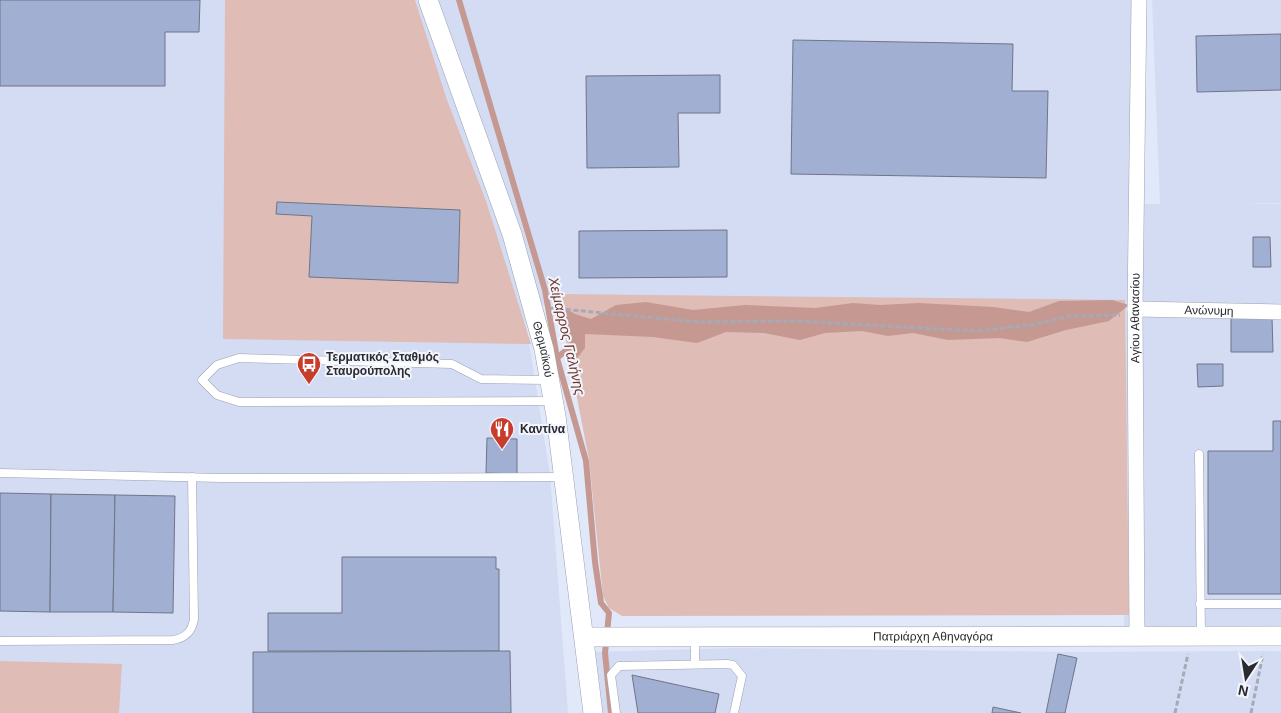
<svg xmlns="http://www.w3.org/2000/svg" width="1281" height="713" font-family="Arial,sans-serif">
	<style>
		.built { fill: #d4dcf4 }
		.green { fill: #dfbcb5; fill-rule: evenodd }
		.water { fill: #c59991 }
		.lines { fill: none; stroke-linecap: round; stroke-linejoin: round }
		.stream { stroke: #c59991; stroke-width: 6 }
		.building { fill: #a1afd2; stroke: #6f7584 }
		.service-casing { stroke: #9ca2b2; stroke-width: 9 }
		.minor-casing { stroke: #9ca2b2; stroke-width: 16 }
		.tertiary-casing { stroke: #9ca2b2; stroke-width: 20 }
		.path { stroke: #a5aab8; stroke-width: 3; stroke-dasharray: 5 2.5; stroke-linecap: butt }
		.service { stroke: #fff; stroke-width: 8 }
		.minor { stroke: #fff; stroke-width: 15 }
		.tertiary { stroke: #fff; stroke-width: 19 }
		.labels { text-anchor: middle; stroke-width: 4; stroke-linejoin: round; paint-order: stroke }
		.street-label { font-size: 12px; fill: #292b31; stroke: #f2f5fc }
		.poi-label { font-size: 12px; font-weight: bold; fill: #292b31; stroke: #f2f5fc; text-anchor: start }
		.water-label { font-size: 14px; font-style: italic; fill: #70362d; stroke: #f2f5fc }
	</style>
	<rect width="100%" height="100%" fill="#e1e8f9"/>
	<g class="built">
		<path d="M 0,0 L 1133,0 L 1138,204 L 1160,204 L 1152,0 L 1281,0 L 1281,203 L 1243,204 L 1281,204 L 1281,645 L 1124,645 L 1125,301 L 523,305 L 550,474 L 568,713 L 0,713 Z"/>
		<path d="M 737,648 L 1068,652 L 1281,651 L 1281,713 L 601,713 L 592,652 Z"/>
	</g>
	<g class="green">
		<path d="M 225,0 L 415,0 L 447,100 L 486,201 L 531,344 L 223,339 ZM 277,202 L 460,210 L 457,283 L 309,277 L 312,216 L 277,214 Z"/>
		<path d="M 557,294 L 1125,300 L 1129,615 L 622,616 L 609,608 L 603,596 L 589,460 Z"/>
		<path d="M 0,661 L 122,664 L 119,713 L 0,713 Z"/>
	</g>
	<path class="water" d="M 1112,300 L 1129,305 L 1109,321 L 1066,330 L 1027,342 L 999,338 L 948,340 L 913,333 L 888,336 L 862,331 L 825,333 L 800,340 L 764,333 L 726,332 L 697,343 L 653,337 L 585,334 L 585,348 L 574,362 L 561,306 L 575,314 L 591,319 L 616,305 L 646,302 L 693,310 L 745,305 L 815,308 L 853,303 L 880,305 L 919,303 L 993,307 L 1029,312 L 1059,301 Z"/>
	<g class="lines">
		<g class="stream">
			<path d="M 459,0 L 545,290 L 557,358 L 586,461 L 595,562 L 601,603 L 609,613 L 605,653 L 611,713"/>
			<path d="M 557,358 L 577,341"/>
		</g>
	</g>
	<g class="building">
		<path d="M 0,0 L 200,0 L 199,32 L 165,32 L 165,86 L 0,86 Z"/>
		<path d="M 1281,34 L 1281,90 L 1197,92 L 1196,36 Z"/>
		<path d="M 793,40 L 1013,44 L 1012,91 L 1048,91 L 1046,178 L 791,174 Z"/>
		<path d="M 720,75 L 720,113 L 678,113 L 679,167 L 587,168 L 586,76 Z"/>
		<path d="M 277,202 L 460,210 L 458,283 L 309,277 L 312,216 L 276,214 Z"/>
		<path d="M 727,230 L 727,277 L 579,278 L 579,231 Z"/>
		<path d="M 1253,237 L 1270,237 L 1271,267 L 1253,267 Z"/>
		<path d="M 1231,317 L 1272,317 L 1273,352 L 1231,352 Z"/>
		<path d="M 1197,364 L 1223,364 L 1223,386 L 1198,387 Z"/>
		<path d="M 1273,421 L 1281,421 L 1281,594 L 1208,594 L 1208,451 L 1273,451 Z"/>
		<path d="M 487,438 L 517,439 L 517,474 L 486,473 Z"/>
		<path d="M 0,493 L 51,494 L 50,612 L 0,611 Z"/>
		<path d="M 51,494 L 115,495 L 113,612 L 50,612 Z"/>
		<path d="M 115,495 L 175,496 L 173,613 L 113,612 Z"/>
		<path d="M 342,557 L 496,557 L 496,569 L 499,569 L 499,651 L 268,651 L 268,613 L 342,613 Z"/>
		<path d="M 510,651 L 511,713 L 253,713 L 253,652 Z"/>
		<path d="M 1058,654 L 1077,658 L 1065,713 L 1046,713 Z"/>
		<path d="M 632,675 L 719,694 L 715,713 L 638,713 Z"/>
		<path d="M 993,707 L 1021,713 L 992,713 Z"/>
	</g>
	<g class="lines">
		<g class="service-casing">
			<g id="service">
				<path d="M 548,380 L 481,379 L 452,364 L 239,358 L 217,365 L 202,380 L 217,395 L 239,402 L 553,401"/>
				<path d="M 1199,454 L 1201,636"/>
				<path d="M 0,473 L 222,478 L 564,477"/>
				<path d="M 1200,604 L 1281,604"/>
				<path d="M 695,637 L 695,664"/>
				<path d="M 0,641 L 173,640 C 185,638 192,632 194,619 L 192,477"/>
				<path d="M 616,713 L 611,675 L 619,666 L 727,664 L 733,665 L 742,676 L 734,713"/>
			</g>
		</g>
		<g class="minor-casing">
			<g id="minor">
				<path id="s1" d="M 1135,309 L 1281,312"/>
				<path id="s2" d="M 1137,636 L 1135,309 L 1139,0"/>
			</g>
		</g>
		<g class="tertiary-casing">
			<g id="tertiary">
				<path id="s3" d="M 428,0 L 512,234 L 544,349 L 556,416 L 593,713"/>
				<path id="s4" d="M 584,637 L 1281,636"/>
			</g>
		</g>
		<g class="path">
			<path d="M 551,308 L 698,322 L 796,321 L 975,331 L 1032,325 L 1070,316 L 1120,315"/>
			<path d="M 1175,713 L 1188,654"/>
			<path d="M 1251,713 L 1263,654"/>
		</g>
		<use href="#service" class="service"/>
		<use href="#minor" class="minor"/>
		<use href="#tertiary" class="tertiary"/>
	</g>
	<defs>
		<g id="bus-pin" transform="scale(1.25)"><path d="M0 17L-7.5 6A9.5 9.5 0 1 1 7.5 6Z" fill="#c83c2b" stroke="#f2f5fc"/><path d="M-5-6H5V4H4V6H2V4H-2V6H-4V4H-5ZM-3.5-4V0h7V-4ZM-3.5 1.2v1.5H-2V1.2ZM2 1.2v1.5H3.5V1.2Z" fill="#fff"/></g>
		<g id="restaurant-pin" transform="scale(1.25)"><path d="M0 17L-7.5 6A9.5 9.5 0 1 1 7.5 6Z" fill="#c83c2b" stroke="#f2f5fc"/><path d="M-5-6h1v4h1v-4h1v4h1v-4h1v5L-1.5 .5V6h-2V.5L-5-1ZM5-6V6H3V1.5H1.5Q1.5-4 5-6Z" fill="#fff"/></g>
	</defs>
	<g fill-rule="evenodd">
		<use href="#bus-pin" x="309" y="364"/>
		<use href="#restaurant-pin" x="502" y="429"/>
	</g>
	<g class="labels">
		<g class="street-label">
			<text dy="4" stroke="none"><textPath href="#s1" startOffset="74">Ανώνυμη</textPath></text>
			<text dy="4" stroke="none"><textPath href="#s2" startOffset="318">Αγίου Αθανασίου</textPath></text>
			<text dy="4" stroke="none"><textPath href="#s3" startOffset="368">Θερμαϊκού</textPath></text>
			<text dy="4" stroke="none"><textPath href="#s4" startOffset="349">Πατριάρχη Αθηναγόρα</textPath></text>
		</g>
		<g class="poi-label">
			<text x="326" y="361">Τερματικός Σταθμός<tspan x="326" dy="14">Σταυρούπολης</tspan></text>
			<text x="520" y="433">Καντίνα</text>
		</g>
		<g class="water-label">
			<text transform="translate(567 336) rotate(77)" y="5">Χείμαρρος Γαλήνης</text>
		</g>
	</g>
	<g transform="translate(1246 678) rotate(192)" stroke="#f2f5fc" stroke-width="4" paint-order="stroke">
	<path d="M0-4L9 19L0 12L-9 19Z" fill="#292b31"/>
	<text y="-8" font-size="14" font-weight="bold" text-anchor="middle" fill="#292b31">N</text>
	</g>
</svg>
